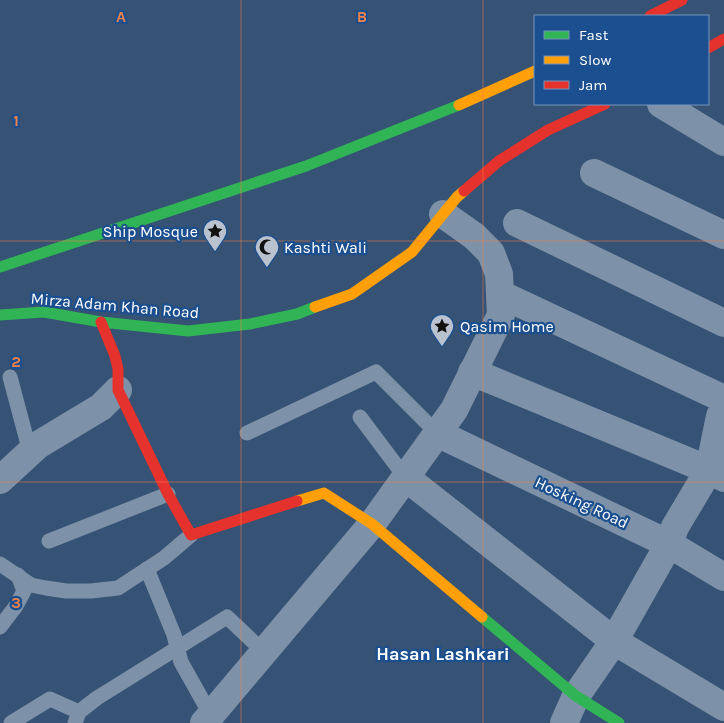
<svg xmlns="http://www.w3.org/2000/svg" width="724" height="723" font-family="Karla,sans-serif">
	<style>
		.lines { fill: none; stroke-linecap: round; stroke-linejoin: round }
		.lane { stroke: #7d92a8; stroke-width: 15 }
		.street { stroke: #7d92a8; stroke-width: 28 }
		.fast { stroke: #30b455; stroke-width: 11 }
		.slow { stroke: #ff9f0a; stroke-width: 11 }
		.jam { stroke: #e5322d; stroke-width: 11 }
		.grid { fill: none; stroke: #ee8249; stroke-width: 1; stroke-opacity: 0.55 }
		.labels { text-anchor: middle; stroke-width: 4.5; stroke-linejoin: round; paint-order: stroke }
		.poi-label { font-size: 16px; fill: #fff; stroke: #1b4f8f; text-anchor: start }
		.street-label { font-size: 16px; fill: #fff; stroke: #1b4f8f }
		.neighbourhood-label { font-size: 18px; font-weight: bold; fill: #fff; stroke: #1b4f8f }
		.grid-label { font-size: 16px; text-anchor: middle; font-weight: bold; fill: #ee8249; stroke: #1b4f8f; stroke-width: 4.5; stroke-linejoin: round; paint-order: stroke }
	</style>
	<rect width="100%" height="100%" fill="#365274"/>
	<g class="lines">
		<g class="lane">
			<path d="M 10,377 L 30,452"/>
			<path d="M 360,417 L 405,477"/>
			<path d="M 247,433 L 376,372 L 437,433"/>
			<path d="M 49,541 L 168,494"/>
			<path d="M 0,564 L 31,585 L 46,588 L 66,591 L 91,591 L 118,588 L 164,558 L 191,535"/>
			<path d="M 147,569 L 174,635 L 181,662 L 213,719"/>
			<path d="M 0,627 L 16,606 L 24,591 L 18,575"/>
			<path d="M 11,723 L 50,699 L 79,712"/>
			<path d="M 75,723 L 79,712 L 97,698 L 227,617 L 264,652"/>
		</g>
		<g class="street">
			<path d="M 661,104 L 724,142"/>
			<path d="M 594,173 L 724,235"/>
			<path d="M 517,223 L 724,323"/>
			<path d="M 500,294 L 724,399"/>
			<path d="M 472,372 L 709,470 L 724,478"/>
			<path d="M 437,433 L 669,544 L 724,577"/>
			<path d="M 405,477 L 614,641 L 724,707"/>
			<path d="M 0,480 L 38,445 L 101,407 L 118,390"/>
			<path d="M 204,723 L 372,524 L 454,410 L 501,315 L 499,274 L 491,253 L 474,236 L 443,214"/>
			<path d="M 564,723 L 576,696 L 614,641 L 669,544 L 675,527 L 709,470 L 720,416 L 724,411"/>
		</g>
		<g class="fast">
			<path d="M 0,267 L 306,166 L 459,105"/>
			<path d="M 0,315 L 44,312 L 101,322 L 188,331 L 250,324 L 297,314 L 315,307"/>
			<path d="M 482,617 L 576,696 L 619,723"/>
		</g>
		<g class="slow">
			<path d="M 459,105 L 535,71"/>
			<path d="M 315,307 L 352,294 L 412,252 L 457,197 L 464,191"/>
			<path d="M 297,501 L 324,493 L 372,524 L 482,617"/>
		</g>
		<g class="jam">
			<path d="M 650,16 L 682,0"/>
			<path d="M 708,48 L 724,39"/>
			<path d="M 464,191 L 499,161 L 548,130 L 605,104"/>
			<path d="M 101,322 L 115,356 L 118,369 L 118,390 L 168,494 L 191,535 L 297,501"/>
		</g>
	</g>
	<path class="grid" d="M 241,0 L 241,723M 483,0 L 483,723M 0,241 L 724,241M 0,482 L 724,482"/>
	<defs>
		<g id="sight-pin" transform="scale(1.25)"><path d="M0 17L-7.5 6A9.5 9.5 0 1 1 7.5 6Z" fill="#b9c2ce" stroke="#1b4f8f"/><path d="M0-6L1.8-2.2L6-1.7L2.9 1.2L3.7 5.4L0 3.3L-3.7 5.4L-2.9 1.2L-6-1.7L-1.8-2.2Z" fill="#111"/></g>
		<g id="mosque-pin" transform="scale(1.25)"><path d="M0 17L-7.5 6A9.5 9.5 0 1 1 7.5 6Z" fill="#b9c2ce" stroke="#1b4f8f"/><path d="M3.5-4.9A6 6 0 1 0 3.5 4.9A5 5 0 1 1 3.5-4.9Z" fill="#111"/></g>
	</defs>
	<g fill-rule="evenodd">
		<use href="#sight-pin" x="215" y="231"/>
		<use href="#mosque-pin" x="267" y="247"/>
		<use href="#sight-pin" x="442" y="326"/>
	</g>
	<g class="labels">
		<g class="poi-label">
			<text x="198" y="237" text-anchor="end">Ship Mosque</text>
			<text x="284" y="253">Kashti Wali</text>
			<text x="460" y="332">Qasim Home</text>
		</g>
		<g class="street-label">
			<text transform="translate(115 305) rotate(5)" y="6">Mirza Adam Khan Road</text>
			<text transform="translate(582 502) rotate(25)" y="6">Hosking Road</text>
		</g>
		<g class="neighbourhood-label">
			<text x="443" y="660">Hasan Lashkari</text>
		</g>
	</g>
	<g class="grid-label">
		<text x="121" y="22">A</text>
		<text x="362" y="22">B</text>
		<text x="16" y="126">1</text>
		<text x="16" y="367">2</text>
		<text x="16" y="608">3</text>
	</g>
	<rect x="534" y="15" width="175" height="90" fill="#1b4f8f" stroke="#7695bc"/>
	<rect x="544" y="31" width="25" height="8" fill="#30b455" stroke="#7695bc"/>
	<text x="579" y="40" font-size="15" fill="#ffffff">Fast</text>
	<rect x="544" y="56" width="25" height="8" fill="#ff9f0a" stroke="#7695bc"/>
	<text x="579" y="65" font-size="15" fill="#ffffff">Slow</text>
	<rect x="544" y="81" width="25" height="8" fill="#e5322d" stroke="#7695bc"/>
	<text x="579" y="90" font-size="15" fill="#ffffff">Jam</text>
</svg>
